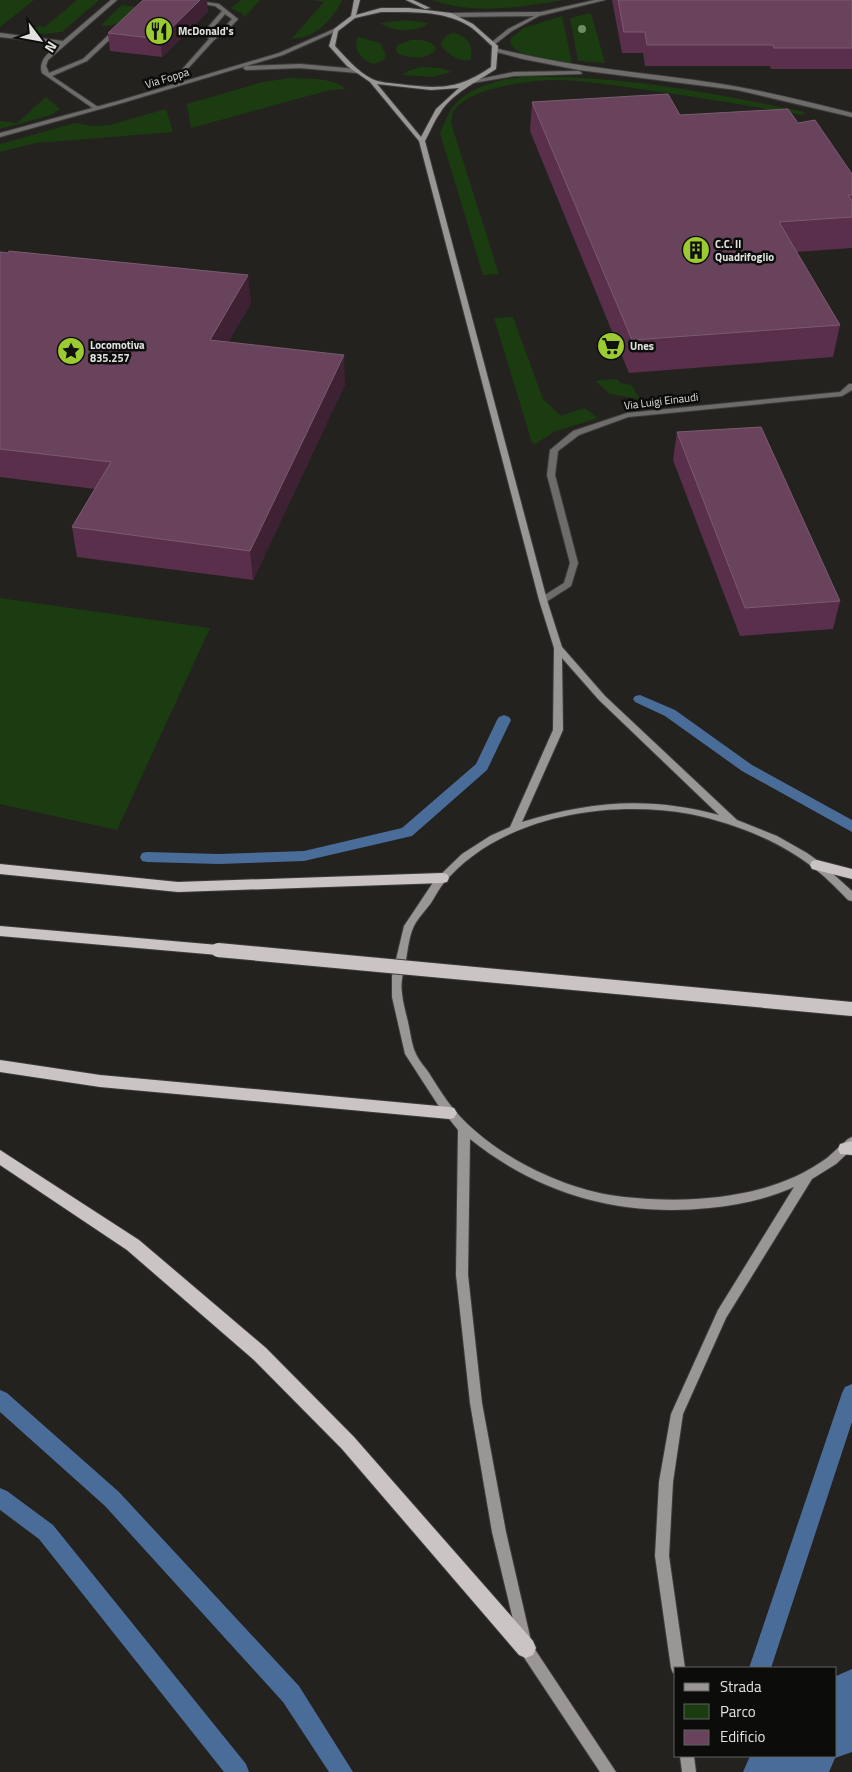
<svg xmlns="http://www.w3.org/2000/svg" width="852" height="1772" font-family="'Titillium Web',sans-serif">
	<style>
		.green { fill: #1b3c10 }
		.lines { fill: none; stroke-linecap: round; stroke-linejoin: round }
		.stream { fill: #4a6c98; fill-rule: evenodd }
		.canal { fill: #4a6c98; fill-rule: evenodd }
		.service-casing { stroke: #3e3d3a; stroke-width: 2 }
		.minor-casing { stroke: #3e3d3a; stroke-width: 2 }
		.secondary-casing { stroke: #3e3d3a; stroke-width: 2 }
		.trunk-casing { stroke: #3e3d3a; stroke-width: 2 }
		.service { fill: #6e6c6b; fill-rule: evenodd }
		.minor { fill: #6e6c6b; fill-rule: evenodd }
		.secondary { fill: #999695; fill-rule: evenodd }
		.trunk { fill: #cac5c4; fill-rule: evenodd }
		.trunk-bridge-casing { stroke: #3e3d3a; stroke-width: 16; stroke-linecap: butt }
		.trunk-bridge { stroke: #cac5c4; stroke-width: 14 }
		.tree { fill: #6e8c64 }
		.wall { fill: #5a2f4c }
		.shaded-wall { fill: #3e2233 }
		.building { fill: #69425c; stroke: #7c5b70 }
		.labels { text-anchor: middle; stroke-width: 5; stroke-linejoin: round; paint-order: stroke }
		.far-poi-label { font-size: 11px; font-weight: bold; fill: #e1e1df; stroke: #0c0c0a; text-anchor: start }
		.far-street-label { font-size: 11px; fill: #e1e1df; stroke: #0c0c0a }
	</style>
	<rect width="100%" height="100%" fill="#23221f"/>
	<g class="green">
		<path d="M 0,0 L 34,0 L 0,27 Z"/>
		<path d="M 77,0 L 99,0 L 62,32 L 44,34 L 30,32 L 38,26 L 45,27 Z"/>
		<path d="M 241,0 L 260,0 L 244,18 L 243,14 L 231,8 Z"/>
		<path d="M 313,0 L 342,0 C 335,18 312,41 292,38 L 324,2 Z"/>
		<path d="M 432,0 L 564,0 C 532,5 496,12 462,7 C 452,6 442,3 432,0 Z"/>
		<path d="M 122,5 L 136,7 C 125,18 118,28 101,25 Z"/>
		<path d="M 591,13 L 605,63 L 578,61 L 570,18 Z"/>
		<path d="M 562,16 L 572,64 C 552,61 521,61 510,43 L 511,38 L 524,28 Z"/>
		<path d="M 405,20 L 429,23 C 415,33 394,32 380,23 Z"/>
		<path d="M 452,33 C 466,33 475,48 470,60 C 458,62 447,54 440,44 L 446,36 Z"/>
		<path d="M 358,37 L 380,43 L 386,55 L 384,60 L 374,64 C 362,62 352,48 358,37 Z"/>
		<path d="M 411,40 C 420,40 432,39 436,49 C 428,61 409,58 398,54 L 396,50 L 397,45 Z"/>
		<path d="M 421,67 L 440,68 L 452,72 L 432,77 L 402,75 L 408,71 Z"/>
		<path d="M 522,77 C 614,74 715,93 805,112 L 803,115 C 744,105 686,95 627,87 C 603,84 579,80 555,80 C 531,80 466,88 453,112 C 452,115 452,120 451,123 L 499,274 L 483,275 L 440,133 C 443,126 446,118 450,111 C 465,88 496,80 522,77 Z"/>
		<path d="M 291,78 C 307,79 332,77 346,89 L 330,90 L 191,128 L 187,104 L 263,82 Z"/>
		<path d="M 46,97 L 60,109 L 51,115 L 0,129 L 0,121 L 17,123 Z"/>
		<path d="M 166,109 L 173,132 L 36,143 L 0,152 L 0,144 L 75,123 L 92,126 L 110,125 Z"/>
		<path d="M 513,317 L 543,399 L 561,416 L 584,408 L 598,418 L 554,432 L 535,444 L 532,443 L 494,318 Z"/>
		<path d="M 617,379 L 620,383 L 631,385 L 640,399 L 610,394 L 595,381 Z"/>
		<path d="M 0,598 L 210,628 L 117,830 L 0,804 Z"/>
	</g>
	<g class="lines">
		<g class="stream">
			<path d="M 640,695 L 675,710 L 752,765 L 852,820 L 852,832 L 742,771 L 665,716 L 635,702 L 633,699 L 635,696 Z"/>
			<path d="M 504,715 L 509,717 L 511,720 L 487,770 L 412,836 L 304,861 L 219,864 L 147,862 L 142,861 L 140,857 L 142,853 L 147,852 L 219,854 L 304,851 L 402,828 L 476,764 L 497,720 L 499,717 Z"/>
			<path d="M 852,1384 L 852,1422 L 771,1668 L 749,1668 L 842,1393 L 845,1387 Z"/>
			<path d="M 0,1390 L 7,1393 L 119,1492 L 299,1686 L 353,1772 L 329,1772 L 283,1702 L 105,1506 L 0,1412 Z"/>
			<path d="M 0,1488 L 7,1491 L 53,1525 L 246,1764 L 249,1772 L 224,1772 L 39,1539 L 0,1510 Z"/>
		</g>
		<path class="canal" d="M 852,1669 L 852,1752 L 835,1758 L 829,1772 L 743,1772 L 750,1756 L 836,1756 L 836,1676 Z"/>
		<g class="service-casing">
			<g id="service">
				<path d="M 111,0 L 117,0 L 48,60 L 46,66 L 49,73 L 83,59 L 116,28 L 120,28 L 120,30 L 87,61 L 52,76 L 98,107 L 98,109 L 94,109 L 42,73 C 38,59 50,52 60,44 L 0,37 L 0,33 L 63,41 Z"/>
				<path d="M 179,0 L 193,0 L 219,4 L 238,19 L 226,32 L 214,40 L 181,76 L 179,75 L 179,73 L 209,39 L 203,33 L 222,11 L 215,6 ZM 225,14 L 232,19 L 222,30 L 212,36 L 209,33 Z"/>
				<path d="M 849,384 L 852,384 L 852,390 L 842,396 L 628,417 L 579,435 L 558,451 L 555,475 L 578,563 L 571,586 L 546,602 L 540,602 L 540,598 L 564,583 L 570,563 L 547,475 L 550,450 L 573,431 L 627,413 L 840,392 Z"/>
			</g>
		</g>
		<g class="minor-casing">
			<g id="minor">
				<path d="M 595,0 L 605,0 L 539,16 L 512,31 L 494,45 L 492,44 L 492,42 L 508,29 L 534,16 L 451,17 L 448,15 L 451,13 L 541,12 Z"/>
				<path d="M 334,29 L 339,30 L 283,55 L 122,103 L 0,137 L 0,133 L 118,101 L 279,53 Z"/>
				<path d="M 495,48 C 570,68 645,72 721,84 C 765,91 809,102 852,113 L 852,117 L 737,90 L 579,70 L 523,59 L 493,51 L 493,49 Z"/>
				<path d="M 300,64 L 357,69 L 360,71 L 357,73 L 300,68 L 246,70 L 243,68 L 246,66 Z"/>
				<path d="M 579,71 L 582,73 L 581,74 L 514,76 L 473,83 L 470,81 L 514,72 Z"/>
			</g>
		</g>
		<g class="secondary-casing">
			<g id="secondary">
				<path d="M 354,0 L 360,0 L 356,15 L 381,8 L 409,8 L 451,13 L 473,24 L 498,46 L 496,69 C 478,81 451,94 440,113 C 434,121 430,132 425,141 L 547,600 L 562,647 L 605,696 L 737,820 L 777,836 L 807,853 L 821,863 L 852,891 L 852,901 L 848,900 C 837,889 827,878 815,869 C 780,841 734,823 690,814 C 608,799 499,816 443,884 C 438,890 435,897 431,903 C 425,911 418,918 414,926 C 409,936 408,949 406,960 C 404,970 400,982 402,993 C 403,1005 407,1016 409,1027 C 411,1036 412,1046 416,1054 C 419,1061 425,1067 429,1073 C 435,1083 441,1092 448,1102 C 485,1152 563,1191 624,1197 C 692,1204 771,1199 827,1158 C 834,1152 841,1145 848,1139 L 852,1137 L 852,1149 L 836,1164 L 812,1179 L 726,1318 L 683,1414 L 673,1482 L 669,1556 L 685,1668 L 676,1668 L 676,1674 L 673,1673 L 671,1668 L 655,1556 L 659,1482 L 671,1414 L 718,1310 L 794,1187 C 768,1199 738,1205 709,1208 C 621,1217 540,1195 470,1139 L 468,1275 L 482,1403 L 506,1532 L 532,1645 L 616,1772 L 600,1772 L 521,1653 L 492,1532 L 470,1403 L 456,1275 L 458,1130 L 438,1105 L 405,1054 L 392,997 L 392,976 L 404,926 L 434,881 L 462,854 L 490,836 L 510,827 L 553,730 L 554,648 L 539,600 L 419,141 L 370,82 L 347,66 L 329,46 L 334,29 L 351,16 ZM 381,12 C 410,12 444,10 469,26 C 477,31 485,40 492,46 L 491,67 C 458,90 438,89 399,84 C 391,83 380,83 372,79 C 357,71 346,58 335,46 L 338,31 L 355,18 ZM 377,84 L 431,90 L 459,88 L 436,109 L 421,137 ZM 562,658 L 599,700 L 719,815 C 649,796 591,801 522,822 L 563,730 Z"/>
				<path d="M 406,0 L 413,0 L 430,8 L 425,9 Z"/>
				<path d="M 680,1756 L 694,1756 L 696,1772 L 682,1772 Z"/>
			</g>
		</g>
		<g class="trunk-casing">
			<g id="trunk">
				<path d="M 817,860 L 852,869 L 852,879 L 812,869 L 810,865 L 812,861 Z"/>
				<path d="M 0,864 L 178,882 L 442,873 L 447,874 L 449,878 L 447,882 L 442,883 L 178,892 L 0,874 Z"/>
				<path d="M 0,926 L 218,945 L 223,946 L 225,950 L 223,954 L 218,955 L 0,936 Z"/>
				<path d="M 0,1060 L 100,1075 L 449,1107 L 454,1108 L 457,1113 L 454,1118 L 449,1119 L 100,1087 L 0,1072 Z"/>
				<path d="M 852,1141 L 852,1155 L 840,1154 L 838,1149 L 840,1144 Z"/>
				<path d="M 0,1150 L 139,1240 L 266,1348 L 354,1437 L 533,1641 L 536,1648 L 533,1655 L 526,1658 L 519,1655 L 342,1449 L 254,1360 L 127,1250 L 0,1165 Z"/>
			</g>
		</g>
		<use href="#service" class="service"/>
		<use href="#minor" class="minor"/>
		<use href="#secondary" class="secondary"/>
		<use href="#trunk" class="trunk"/>
		<g class="trunk-bridge-casing">
			<path id="trunk-bridge" d="M 218,950 L 852,1009"/>
		</g>
		<use href="#trunk-bridge" class="trunk-bridge"/>
	</g>
	<circle class="tree" cx="582" cy="29" r="4"/>
	<g class="wall">
		<path d="M 612,0 L 852,0 L 852,69 L 771,69 L 770,66 L 645,66 L 643,53 L 622,53 Z"/>
		<path d="M 208,11 L 162,57 L 110,51 L 108,33 Z"/>
		<path d="M 532,102 L 680,115 L 852,174 L 852,248 L 796,252 L 840,325 L 833,357 L 629,373 L 530,131 Z"/>
		<path d="M 0,252 L 251,303 L 228,342 L 345,384 L 253,580 L 77,557 L 72,527 L 95,489 L 0,477 Z"/>
		<path d="M 677,432 L 840,601 L 833,629 L 740,636 L 673,460 Z"/>
	</g>
	<g class="shaded-wall">
		<path d="M 200,0 L 207,0 L 208,11 L 162,57 L 160,39 Z"/>
		<path d="M 248,275 L 251,303 L 213,369 L 210,340 Z"/>
		<path d="M 344,355 L 345,384 L 253,580 L 250,551 Z"/>
	</g>
	<g class="building">
		<path d="M 143,0 L 200,0 L 160,39 L 108,33 Z"/>
		<path d="M 618,0 L 852,0 L 852,48 L 774,48 L 773,45 L 647,45 L 645,32 L 624,32 Z"/>
		<path d="M 668,94 L 680,115 L 788,109 L 798,123 L 815,120 L 852,174 L 852,195 L 848,195 L 852,201 L 852,217 L 779,222 L 840,325 L 632,340 L 532,102 Z"/>
		<path d="M 9,251 L 248,275 L 210,340 L 344,355 L 250,551 L 72,527 L 111,462 L 0,449 L 0,252 L 8,253 Z"/>
		<path d="M 761,427 L 840,601 L 745,608 L 677,432 Z"/>
	</g>
	<defs>
		<g id="restaurant-disc" transform="scale(1.4375)"><circle r="9.5" fill="#9cca31" stroke="#0c0c0a"/><path d="M-5-6h1v4h1v-4h1v4h1v-4h1v5L-1.5 .5V6h-2V.5L-5-1ZM5-6V6H3V1.5H1.5Q1.5-4 5-6Z" fill="#111"/></g>
		<g id="building-disc" transform="scale(1.4375)"><circle r="9.5" fill="#9cca31" stroke="#0c0c0a"/><path d="M-4-6H4V6H1V3H-1V6H-4ZM-2.5-4.3h1.7v1.8h-1.7ZM.8-4.3h1.7v1.8H.8ZM-2.5-1h1.7V.8h-1.7ZM.8-1h1.7V.8H.8Z" fill="#111"/></g>
		<g id="supermarket-disc" transform="scale(1.4375)"><circle r="9.5" fill="#9cca31" stroke="#0c0c0a"/><path d="M-6-5.5h2.5l.6 2H6L4.5 2H-2.5L-4.4-4H-6ZM-1.5 3.2a1.3 1.3 0 1 0 .1 0ZM3 3.2a1.3 1.3 0 1 0 .1 0Z" fill="#111"/></g>
		<g id="sight-disc" transform="scale(1.4375)"><circle r="9.5" fill="#9cca31" stroke="#0c0c0a"/><path d="M0-6L1.8-2.2L6-1.7L2.9 1.2L3.7 5.4L0 3.3L-3.7 5.4L-2.9 1.2L-6-1.7L-1.8-2.2Z" fill="#111"/></g>
	</defs>
	<g fill-rule="evenodd">
		<use href="#restaurant-disc" x="159" y="31"/>
		<use href="#building-disc" x="696" y="250"/>
		<use href="#supermarket-disc" x="611" y="346"/>
		<use href="#sight-disc" x="71" y="351"/>
	</g>
	<g class="labels">
		<g class="far-poi-label">
			<text x="178" y="35">McDonald's</text>
			<text x="715" y="248">C.C. Il<tspan x="715" dy="13">Quadrifoglio</tspan></text>
			<text x="90" y="349">Locomotiva<tspan x="90" dy="13">835.257</tspan></text>
			<text x="630" y="350">Unes</text>
		</g>
		<g class="far-street-label">
			<text transform="translate(167 78) rotate(-17)" y="4">Via Foppa</text>
			<text transform="translate(661 401) rotate(-7)" y="4">Via Luigi Einaudi</text>
		</g>
	</g>
	<rect x="674" y="1667" width="162" height="90" fill="#0c0c0a" stroke="#61615f"/>
	<rect x="684" y="1683" width="25" height="8" fill="#999695" stroke="#61615f"/>
	<text x="720" y="1692" font-size="15" fill="#e1e1df">Strada</text>
	<rect x="684" y="1704" width="25" height="15" fill="#1b3c10" stroke="#61615f"/>
	<text x="720" y="1717" font-size="15" fill="#e1e1df">Parco</text>
	<rect x="684" y="1730" width="25" height="15" fill="#69425c" stroke="#61615f"/>
	<text x="720" y="1742" font-size="15" fill="#e1e1df">Edificio</text>
	<g transform="translate(40 40) rotate(122)" stroke="#0c0c0a" stroke-width="4" paint-order="stroke">
	<path d="M0-4L9 19L0 12L-9 19Z" fill="#e1e1df"/>
	<text y="-8" font-size="14" font-weight="bold" text-anchor="middle" fill="#e1e1df">N</text>
	</g>
</svg>
